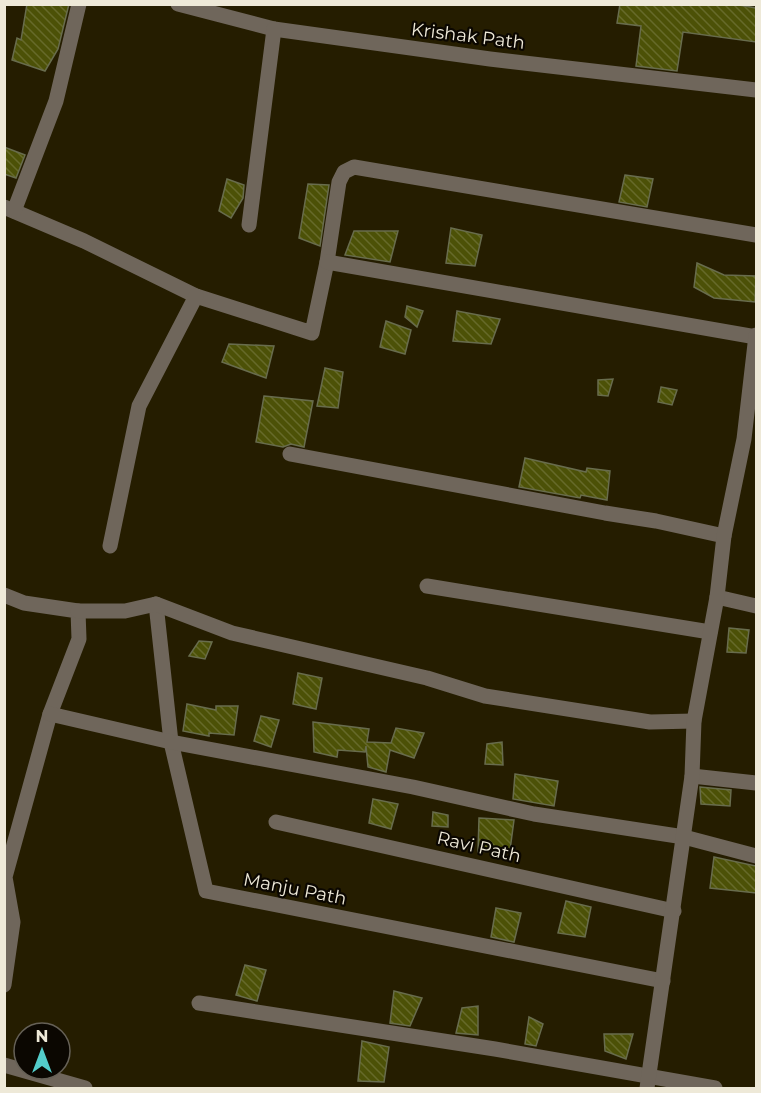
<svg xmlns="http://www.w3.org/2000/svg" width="761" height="1093" font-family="Montserrat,sans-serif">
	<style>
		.building { fill: url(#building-back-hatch); stroke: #686c4d; stroke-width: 1.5 }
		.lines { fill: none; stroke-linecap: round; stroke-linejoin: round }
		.minor { stroke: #6f665b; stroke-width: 15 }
		.labels { text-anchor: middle; stroke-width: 4.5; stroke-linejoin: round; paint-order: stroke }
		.street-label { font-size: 18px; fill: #eee9d8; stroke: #0b0701 }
	</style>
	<defs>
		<pattern id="building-back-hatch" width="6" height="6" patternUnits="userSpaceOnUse" patternTransform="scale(1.5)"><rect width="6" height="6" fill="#4c5107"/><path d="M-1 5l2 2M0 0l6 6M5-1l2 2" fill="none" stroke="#666a2a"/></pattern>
	</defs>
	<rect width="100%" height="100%" fill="#251d00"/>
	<g class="building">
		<path d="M 27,4 L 69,4 L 58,49 L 45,71 L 12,60 L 17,38 L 21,40 Z"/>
		<path d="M 620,4 L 733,4 L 756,8 L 756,42 L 683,32 L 677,71 L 636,66 L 641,26 L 617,23 Z"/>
		<path d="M 4,147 L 25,155 L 16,178 L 4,174 Z"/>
		<path d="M 625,175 L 653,179 L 647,207 L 619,202 Z"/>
		<path d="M 227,179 L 244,185 L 243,198 L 231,218 L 219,211 Z"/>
		<path d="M 308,184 L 329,185 L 320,246 L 299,238 Z"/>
		<path d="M 451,228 L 482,235 L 475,266 L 446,263 Z"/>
		<path d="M 354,231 L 398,231 L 390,262 L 345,255 Z"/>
		<path d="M 697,263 L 724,275 L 756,276 L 755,302 L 714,298 L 694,287 Z"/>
		<path d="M 407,306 L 423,311 L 417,327 L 405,317 Z"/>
		<path d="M 457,311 L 500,319 L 491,344 L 453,341 Z"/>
		<path d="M 386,321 L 411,330 L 405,354 L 380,347 Z"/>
		<path d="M 229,344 L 274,346 L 266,378 L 222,362 Z"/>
		<path d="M 325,368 L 343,372 L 338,408 L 317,406 Z"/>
		<path d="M 613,379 L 608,396 L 598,395 L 598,380 Z"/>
		<path d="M 661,387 L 677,390 L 672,405 L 658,402 Z"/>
		<path d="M 264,396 L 313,401 L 304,447 L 291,444 L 283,447 L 256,442 Z"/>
		<path d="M 525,458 L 586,472 L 587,468 L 610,471 L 607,500 L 581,495 L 580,498 L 519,487 Z"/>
		<path d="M 729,628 L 749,630 L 746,653 L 727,652 Z"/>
		<path d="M 199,641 L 212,642 L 205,659 L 189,656 Z"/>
		<path d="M 298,673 L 322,678 L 316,709 L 293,704 Z"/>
		<path d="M 187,704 L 216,710 L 216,706 L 238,706 L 234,735 L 209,733 L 209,736 L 183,731 Z"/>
		<path d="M 261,716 L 279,720 L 271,747 L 254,741 Z"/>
		<path d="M 313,722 L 369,729 L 367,742 L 391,743 L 396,728 L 424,733 L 414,758 L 390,750 L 386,772 L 368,767 L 366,746 L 365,752 L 338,750 L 337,757 L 314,752 Z"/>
		<path d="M 502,742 L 503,765 L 485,764 L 487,744 Z"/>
		<path d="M 515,774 L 558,781 L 554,806 L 513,799 Z"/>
		<path d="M 700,787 L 731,790 L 730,806 L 701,804 Z"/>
		<path d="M 373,799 L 398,804 L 391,829 L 369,823 Z"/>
		<path d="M 433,812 L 448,815 L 448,827 L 432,826 Z"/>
		<path d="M 479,818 L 514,820 L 510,850 L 478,852 Z"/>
		<path d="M 714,857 L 756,866 L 756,893 L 710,888 Z"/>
		<path d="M 566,901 L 591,907 L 585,937 L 558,933 Z"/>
		<path d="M 496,908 L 521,913 L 514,942 L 491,937 Z"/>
		<path d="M 245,965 L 266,970 L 257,1001 L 236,995 Z"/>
		<path d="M 394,991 L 422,998 L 410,1026 L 390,1023 Z"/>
		<path d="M 478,1006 L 478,1035 L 456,1033 L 462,1008 Z"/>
		<path d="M 529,1017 L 543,1024 L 536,1046 L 525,1044 Z"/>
		<path d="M 604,1034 L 633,1034 L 626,1059 L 605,1051 Z"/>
		<path d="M 362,1041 L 389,1047 L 384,1082 L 358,1081 Z"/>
	</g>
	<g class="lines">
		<g class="minor">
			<path d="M 178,4 L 274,29 L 490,59 L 756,90"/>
			<path d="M 4,207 L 84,241 L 196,296 L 312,333 L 327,262 L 339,182 L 344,172 L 354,167 L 756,235"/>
			<path d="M 14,211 L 56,101 L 79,4"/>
			<path d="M 249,225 L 274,29"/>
			<path d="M 327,262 L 756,337"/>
			<path d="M 290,454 L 605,513 L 656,521 L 724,536"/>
			<path d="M 110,546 L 139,406 L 196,296"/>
			<path d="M 427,586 L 710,632"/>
			<path d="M 4,595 L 24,603 L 78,611 L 79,639 L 50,714 L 5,877 L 13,922 L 4,985"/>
			<path d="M 717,597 L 756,606"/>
			<path d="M 156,604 L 171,742 L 206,891 L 663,981"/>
			<path d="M 78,611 L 125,611 L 156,604 L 232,633 L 427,678 L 485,696 L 650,722 L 694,721"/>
			<path d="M 50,714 L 171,742 L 413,787 L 534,814 L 684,837 L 756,856"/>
			<path d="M 692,776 L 756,783"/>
			<path d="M 276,822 L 674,911"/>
			<path d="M 199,1003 L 495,1049 L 715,1088"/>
			<path d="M 4,1065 L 85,1088"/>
			<path d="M 647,1088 L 692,776 L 694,721 L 717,597 L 724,536 L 744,439 L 756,335"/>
		</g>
	</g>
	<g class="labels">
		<g class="street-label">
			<text transform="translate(468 36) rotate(7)" y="6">Krishak Path</text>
			<text transform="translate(479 847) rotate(13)" y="6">Ravi Path</text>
			<text transform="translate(295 889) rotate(11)" y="6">Manju Path</text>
		</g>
	</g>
	<rect width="761" height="1093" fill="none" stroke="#eee9d8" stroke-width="12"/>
	<g transform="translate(42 1051)"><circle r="28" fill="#0b0701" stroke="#666157" stroke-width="1.5"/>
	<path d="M0-4.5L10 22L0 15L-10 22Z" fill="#53cdca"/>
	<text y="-9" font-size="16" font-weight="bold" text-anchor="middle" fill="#eee9d8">N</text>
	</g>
</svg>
